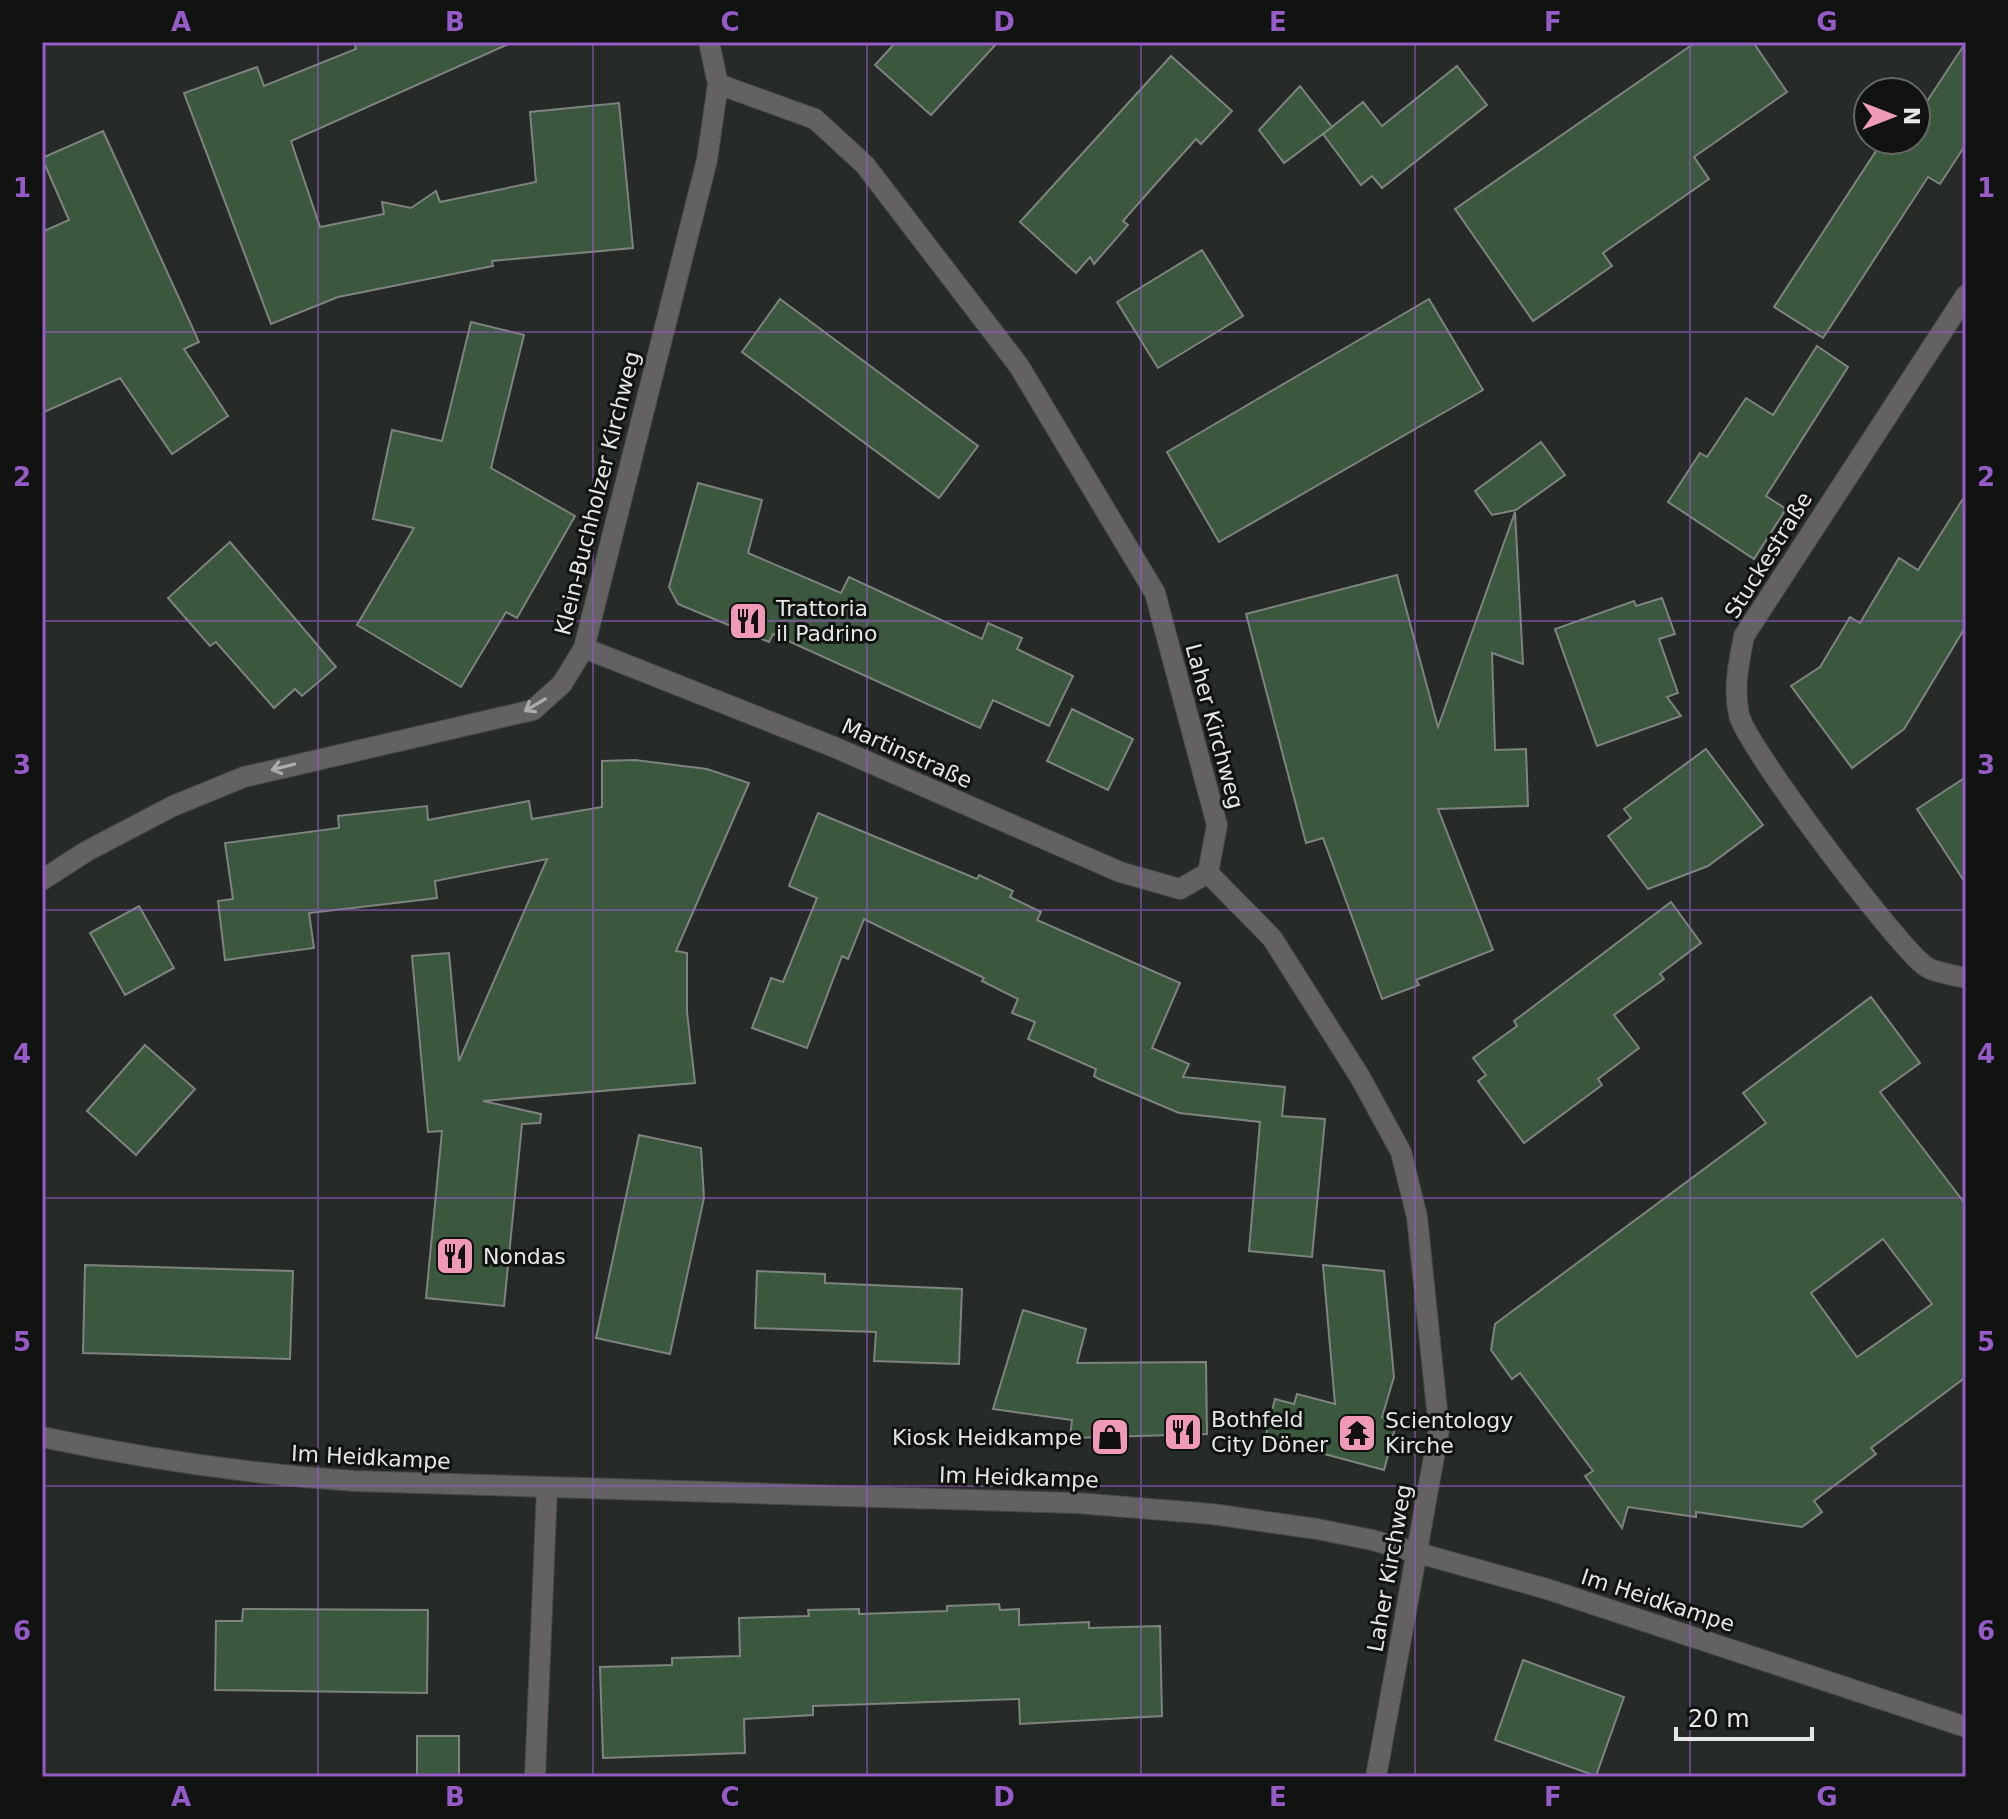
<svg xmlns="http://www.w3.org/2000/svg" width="2008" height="1819" font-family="'DejaVu Sans',sans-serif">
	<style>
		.building { fill: #3b583f; stroke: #7e837f; stroke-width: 2; fill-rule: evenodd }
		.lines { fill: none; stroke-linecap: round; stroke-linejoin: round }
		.minor-casing { stroke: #454945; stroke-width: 22 }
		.minor { stroke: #646162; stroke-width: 20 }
		.oneway { stroke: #ababaa }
		.grid { fill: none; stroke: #965bc8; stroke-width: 2; stroke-opacity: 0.55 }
		.labels { text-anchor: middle; stroke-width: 6; stroke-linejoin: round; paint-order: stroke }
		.street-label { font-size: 22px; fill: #e5e7e5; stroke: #111311 }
		.poi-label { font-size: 22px; fill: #e5e7e5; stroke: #111311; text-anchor: start }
		.neatline { fill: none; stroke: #965bc8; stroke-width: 3 }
		.grid-label { font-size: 26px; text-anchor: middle; font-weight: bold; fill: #965bc8 }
	</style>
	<rect width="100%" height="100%" fill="#272b27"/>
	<g class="building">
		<path d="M 354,42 L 513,42 L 291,141 L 320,227 L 384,214 L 382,202 L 411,208 L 436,191 L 440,202 L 536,182 L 530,112 L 619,103 L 633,248 L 492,261 L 493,266 L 338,297 L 271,324 L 184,93 L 257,67 L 264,86 L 356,49 Z"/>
		<path d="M 896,42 L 998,42 L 931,115 L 875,65 Z"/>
		<path d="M 1696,42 L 1753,42 L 1787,92 L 1694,157 L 1709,179 L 1603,253 L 1612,266 L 1533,321 L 1455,209 Z"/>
		<path d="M 1966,42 L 1966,144 L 1940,184 L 1928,177 L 1823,338 L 1774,307 L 1880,145 L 1892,154 L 1902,140 L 1916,140 L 1916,118 Z"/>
		<path d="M 1171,56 L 1232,111 L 1201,144 L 1196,139 L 1160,179 L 1123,221 L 1128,225 L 1094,264 L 1090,257 L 1076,273 L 1020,222 Z"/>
		<path d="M 1457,66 L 1487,105 L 1382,188 L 1372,176 L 1361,185 L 1323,134 L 1363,102 L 1382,126 Z"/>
		<path d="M 1300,86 L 1332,127 L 1284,163 L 1259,130 Z"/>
		<path d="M 103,131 L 199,342 L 184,349 L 228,416 L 172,454 L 120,378 L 42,413 L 42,232 L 69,220 L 42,158 Z"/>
		<path d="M 1202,250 L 1243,316 L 1158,368 L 1117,302 Z"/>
		<path d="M 780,299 L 978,446 L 939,498 L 742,352 Z"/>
		<path d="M 1429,299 L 1483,390 L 1219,542 L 1167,452 Z"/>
		<path d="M 471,322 L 524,335 L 491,468 L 575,516 L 517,618 L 506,612 L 461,687 L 357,625 L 414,528 L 373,519 L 392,430 L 442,441 Z"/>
		<path d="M 1817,346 L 1848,367 L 1766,496 L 1786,509 L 1754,559 L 1668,502 L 1700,453 L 1707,457 L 1746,398 L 1773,415 Z"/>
		<path d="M 1541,442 L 1565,475 L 1516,510 L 1492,515 L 1475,491 Z"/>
		<path d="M 698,483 L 762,500 L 748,553 L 841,593 L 849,577 L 982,639 L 988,623 L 1022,638 L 1017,649 L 1073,676 L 1049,726 L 993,700 L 980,728 L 773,634 L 769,642 L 678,604 L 669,587 Z"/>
		<path d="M 1966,494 L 1966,626 L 1904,729 L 1852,768 L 1791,686 L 1820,667 L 1850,617 L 1860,623 L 1899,558 L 1918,570 Z"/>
		<path d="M 1515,512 L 1523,664 L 1492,653 L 1495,750 L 1526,749 L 1528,806 L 1438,809 L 1493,950 L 1416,980 L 1419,985 L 1382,999 L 1323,838 L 1306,843 L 1246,614 L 1397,575 L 1438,727 Z"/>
		<path d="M 230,542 L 336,667 L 302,696 L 295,689 L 274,708 L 216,642 L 210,646 L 168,598 Z"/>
		<path d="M 1662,598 L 1675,634 L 1659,639 L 1678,693 L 1667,697 L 1681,716 L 1597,746 L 1555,629 L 1634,601 L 1636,606 Z"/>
		<path d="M 1072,709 L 1133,739 L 1108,790 L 1047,761 Z"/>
		<path d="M 1706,749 L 1763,825 L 1708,866 L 1648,889 L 1608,836 L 1631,818 L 1624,809 Z"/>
		<path d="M 635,760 L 707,769 L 749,783 L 676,951 L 687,953 L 687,1012 L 695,1083 L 483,1101 L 541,1114 L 540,1123 L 522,1124 L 504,1306 L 426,1298 L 442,1131 L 428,1132 L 412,956 L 449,953 L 459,1061 L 547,859 L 435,881 L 437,898 L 309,913 L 314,948 L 225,960 L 218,901 L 233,899 L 225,843 L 339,828 L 338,816 L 427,806 L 428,820 L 529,801 L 532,819 L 602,807 L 602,761 Z"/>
		<path d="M 1966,777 L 1966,884 L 1917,809 Z"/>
		<path d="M 818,813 L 977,879 L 979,875 L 1013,891 L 1010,897 L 1041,912 L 1037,920 L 1180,983 L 1152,1048 L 1189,1064 L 1183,1077 L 1285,1087 L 1282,1116 L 1325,1119 L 1312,1257 L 1249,1251 L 1260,1122 L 1179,1113 L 1099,1079 L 1094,1076 L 1096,1069 L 1028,1039 L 1035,1022 L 1012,1013 L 1018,999 L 982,981 L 984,978 L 864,919 L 848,959 L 842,956 L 807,1048 L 752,1028 L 771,978 L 783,982 L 817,898 L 789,886 Z"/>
		<path d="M 1671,902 L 1701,943 L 1660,974 L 1664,979 L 1614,1015 L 1639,1048 L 1598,1079 L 1602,1085 L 1524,1143 L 1478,1081 L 1486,1075 L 1473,1058 L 1517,1026 L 1514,1021 Z"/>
		<path d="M 139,906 L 174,968 L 125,995 L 90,933 Z"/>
		<path d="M 1871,997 L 1920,1063 L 1880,1092 L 1966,1205 L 1966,1377 L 1871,1448 L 1876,1454 L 1814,1501 L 1822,1512 L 1802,1527 L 1696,1512 L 1696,1517 L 1628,1507 L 1622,1528 L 1585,1476 L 1593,1471 L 1520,1373 L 1512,1379 L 1491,1350 L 1495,1324 L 1766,1123 L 1743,1093 ZM 1883,1239 L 1932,1304 L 1857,1357 L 1811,1293 Z"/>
		<path d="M 145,1045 L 195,1089 L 136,1155 L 87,1111 Z"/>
		<path d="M 639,1135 L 701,1148 L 704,1198 L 670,1354 L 596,1338 Z"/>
		<path d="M 85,1265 L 293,1271 L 290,1359 L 83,1353 Z"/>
		<path d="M 1323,1265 L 1384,1271 L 1394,1377 L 1382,1417 L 1397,1421 L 1384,1470 L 1265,1438 L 1275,1399 L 1294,1404 L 1297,1394 L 1335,1404 Z"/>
		<path d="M 757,1271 L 825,1274 L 825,1283 L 962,1289 L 959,1364 L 874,1361 L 876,1332 L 755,1328 Z"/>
		<path d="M 1023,1310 L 1086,1329 L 1077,1363 L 1206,1362 L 1207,1434 L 1070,1438 L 1072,1420 L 993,1409 Z"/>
		<path d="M 999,1604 L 1000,1610 L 1019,1609 L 1019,1625 L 1089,1622 L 1089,1628 L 1160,1626 L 1162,1716 L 1020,1724 L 1019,1699 L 813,1706 L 813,1715 L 744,1719 L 745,1753 L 603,1758 L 600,1667 L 672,1665 L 672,1658 L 740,1656 L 739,1618 L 809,1616 L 808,1610 L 859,1609 L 859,1614 L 947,1611 L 947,1606 Z"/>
		<path d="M 243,1609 L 428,1610 L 427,1693 L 215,1690 L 216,1621 L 242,1621 Z"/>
		<path d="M 1523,1660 L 1624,1697 L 1596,1776 L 1495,1740 Z"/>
		<rect x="417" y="1736" width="42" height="41"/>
	</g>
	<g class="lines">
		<g class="minor-casing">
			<g id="minor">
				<path d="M 718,84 L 815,119 L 865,165 L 1019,366 L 1155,593 L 1217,825 L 1208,873"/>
				<path d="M 1966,295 L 1744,636 C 1739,662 1733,687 1739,715 C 1746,746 1896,945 1925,966 C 1935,973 1954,975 1966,978"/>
				<path d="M 584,648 L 834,747 L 1120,872 L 1180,889 L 1208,873"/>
				<path d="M 1208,873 L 1272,938 L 1360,1077 L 1401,1152 L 1417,1217 L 1439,1429 L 1376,1777"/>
				<path d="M 42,880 L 87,851 L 173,806 L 244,777 L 533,710 L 562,684 L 584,648 L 707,160 L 718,84 L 709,42"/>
				<path d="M 42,1437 C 146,1459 248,1474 354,1481 L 1077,1503 L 1212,1514 L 1317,1529 L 1372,1540 L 1547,1589 L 1966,1727"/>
				<path d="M 535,1777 L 547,1488"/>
			</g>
		</g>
		<use href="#minor" class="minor"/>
	</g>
	<defs><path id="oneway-shaft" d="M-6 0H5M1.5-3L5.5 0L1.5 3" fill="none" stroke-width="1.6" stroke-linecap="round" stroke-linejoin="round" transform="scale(2)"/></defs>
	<g class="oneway">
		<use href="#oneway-shaft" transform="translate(535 705) rotate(149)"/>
		<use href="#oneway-shaft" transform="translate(283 767) rotate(166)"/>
	</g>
	<path class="grid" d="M 318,42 L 318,1777M 593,42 L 593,1777M 867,42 L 867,1777M 1141,42 L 1141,1777M 1415,42 L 1415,1777M 1690,42 L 1690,1777M 42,332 L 1966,332M 42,621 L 1966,621M 42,910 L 1966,910M 42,1198 L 1966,1198M 42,1486 L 1966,1486"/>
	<defs>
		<g id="restaurant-square" transform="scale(2)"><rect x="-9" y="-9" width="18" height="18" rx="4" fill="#f09ab7" stroke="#111311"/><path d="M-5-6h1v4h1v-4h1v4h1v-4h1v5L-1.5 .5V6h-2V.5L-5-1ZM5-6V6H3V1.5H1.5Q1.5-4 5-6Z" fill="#111"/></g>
		<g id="temple-square" transform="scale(2)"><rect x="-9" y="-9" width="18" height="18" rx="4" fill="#f09ab7" stroke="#111311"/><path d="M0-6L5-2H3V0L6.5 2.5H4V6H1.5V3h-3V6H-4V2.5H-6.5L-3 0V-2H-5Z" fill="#111"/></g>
		<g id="shop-square" transform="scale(2)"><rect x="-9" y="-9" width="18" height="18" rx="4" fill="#f09ab7" stroke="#111311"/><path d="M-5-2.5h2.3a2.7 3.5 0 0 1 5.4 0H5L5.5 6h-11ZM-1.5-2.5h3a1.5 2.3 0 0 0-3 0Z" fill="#111"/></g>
	</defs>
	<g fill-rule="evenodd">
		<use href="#restaurant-square" x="748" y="621"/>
		<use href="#restaurant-square" x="455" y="1256"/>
		<use href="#restaurant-square" x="1183" y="1432"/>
		<use href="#temple-square" x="1357" y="1433"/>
		<use href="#shop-square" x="1110" y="1437"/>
	</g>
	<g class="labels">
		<g class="street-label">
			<text transform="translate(597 493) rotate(-76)" y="8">Klein-Buchholzer Kirchweg</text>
			<text transform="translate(1768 555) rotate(-58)" y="8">Stuckestraße</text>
			<text transform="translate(1215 726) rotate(75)" y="8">Laher Kirchweg</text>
			<text transform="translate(907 753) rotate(24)" y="8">Martinstraße</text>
			<text transform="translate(371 1457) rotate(3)" y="8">Im Heidkampe</text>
			<text transform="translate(1019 1477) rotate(2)" y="8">Im Heidkampe</text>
			<text transform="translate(1389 1568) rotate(-80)" y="8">Laher Kirchweg</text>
			<text transform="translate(1658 1600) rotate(18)" y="8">Im Heidkampe</text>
		</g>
		<g class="poi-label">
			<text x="776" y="616">Trattoria<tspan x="776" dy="25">il Padrino</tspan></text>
			<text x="483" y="1264">Nondas</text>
			<text x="1211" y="1427">Bothfeld<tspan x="1211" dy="25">City Döner</tspan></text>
			<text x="1385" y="1428">Scientology<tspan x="1385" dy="25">Kirche</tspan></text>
			<text x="1082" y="1445" text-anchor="end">Kiosk Heidkampe</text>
		</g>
	</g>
	<rect width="2008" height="1819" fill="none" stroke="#111311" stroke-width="88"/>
	<g transform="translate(1892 116) rotate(90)"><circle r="38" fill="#111311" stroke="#666866" stroke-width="2"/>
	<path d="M0-6L14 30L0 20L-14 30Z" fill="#f09ab7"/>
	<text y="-12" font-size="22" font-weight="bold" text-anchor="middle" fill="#e5e7e5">N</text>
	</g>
	<path d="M1676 1727v12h136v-12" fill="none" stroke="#e5e7e5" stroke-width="4"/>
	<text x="1688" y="1727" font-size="24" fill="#e5e7e5" stroke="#111311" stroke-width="6" paint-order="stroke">20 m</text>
	<rect x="44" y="44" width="1920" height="1731" class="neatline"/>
	<g class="grid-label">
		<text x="181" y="31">A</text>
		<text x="455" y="31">B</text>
		<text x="730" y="31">C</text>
		<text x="1004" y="31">D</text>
		<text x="1278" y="31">E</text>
		<text x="1553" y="31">F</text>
		<text x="1827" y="31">G</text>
		<text x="22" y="197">1</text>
		<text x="1986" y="197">1</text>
		<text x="22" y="486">2</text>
		<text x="1986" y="486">2</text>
		<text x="22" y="774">3</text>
		<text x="1986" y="774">3</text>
		<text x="22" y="1063">4</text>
		<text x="1986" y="1063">4</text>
		<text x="22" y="1351">5</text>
		<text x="1986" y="1351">5</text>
		<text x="22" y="1640">6</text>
		<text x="1986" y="1640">6</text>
		<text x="181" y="1806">A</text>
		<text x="455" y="1806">B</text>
		<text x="730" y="1806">C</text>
		<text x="1004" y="1806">D</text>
		<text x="1278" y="1806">E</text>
		<text x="1553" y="1806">F</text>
		<text x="1827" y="1806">G</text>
	</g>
</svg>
